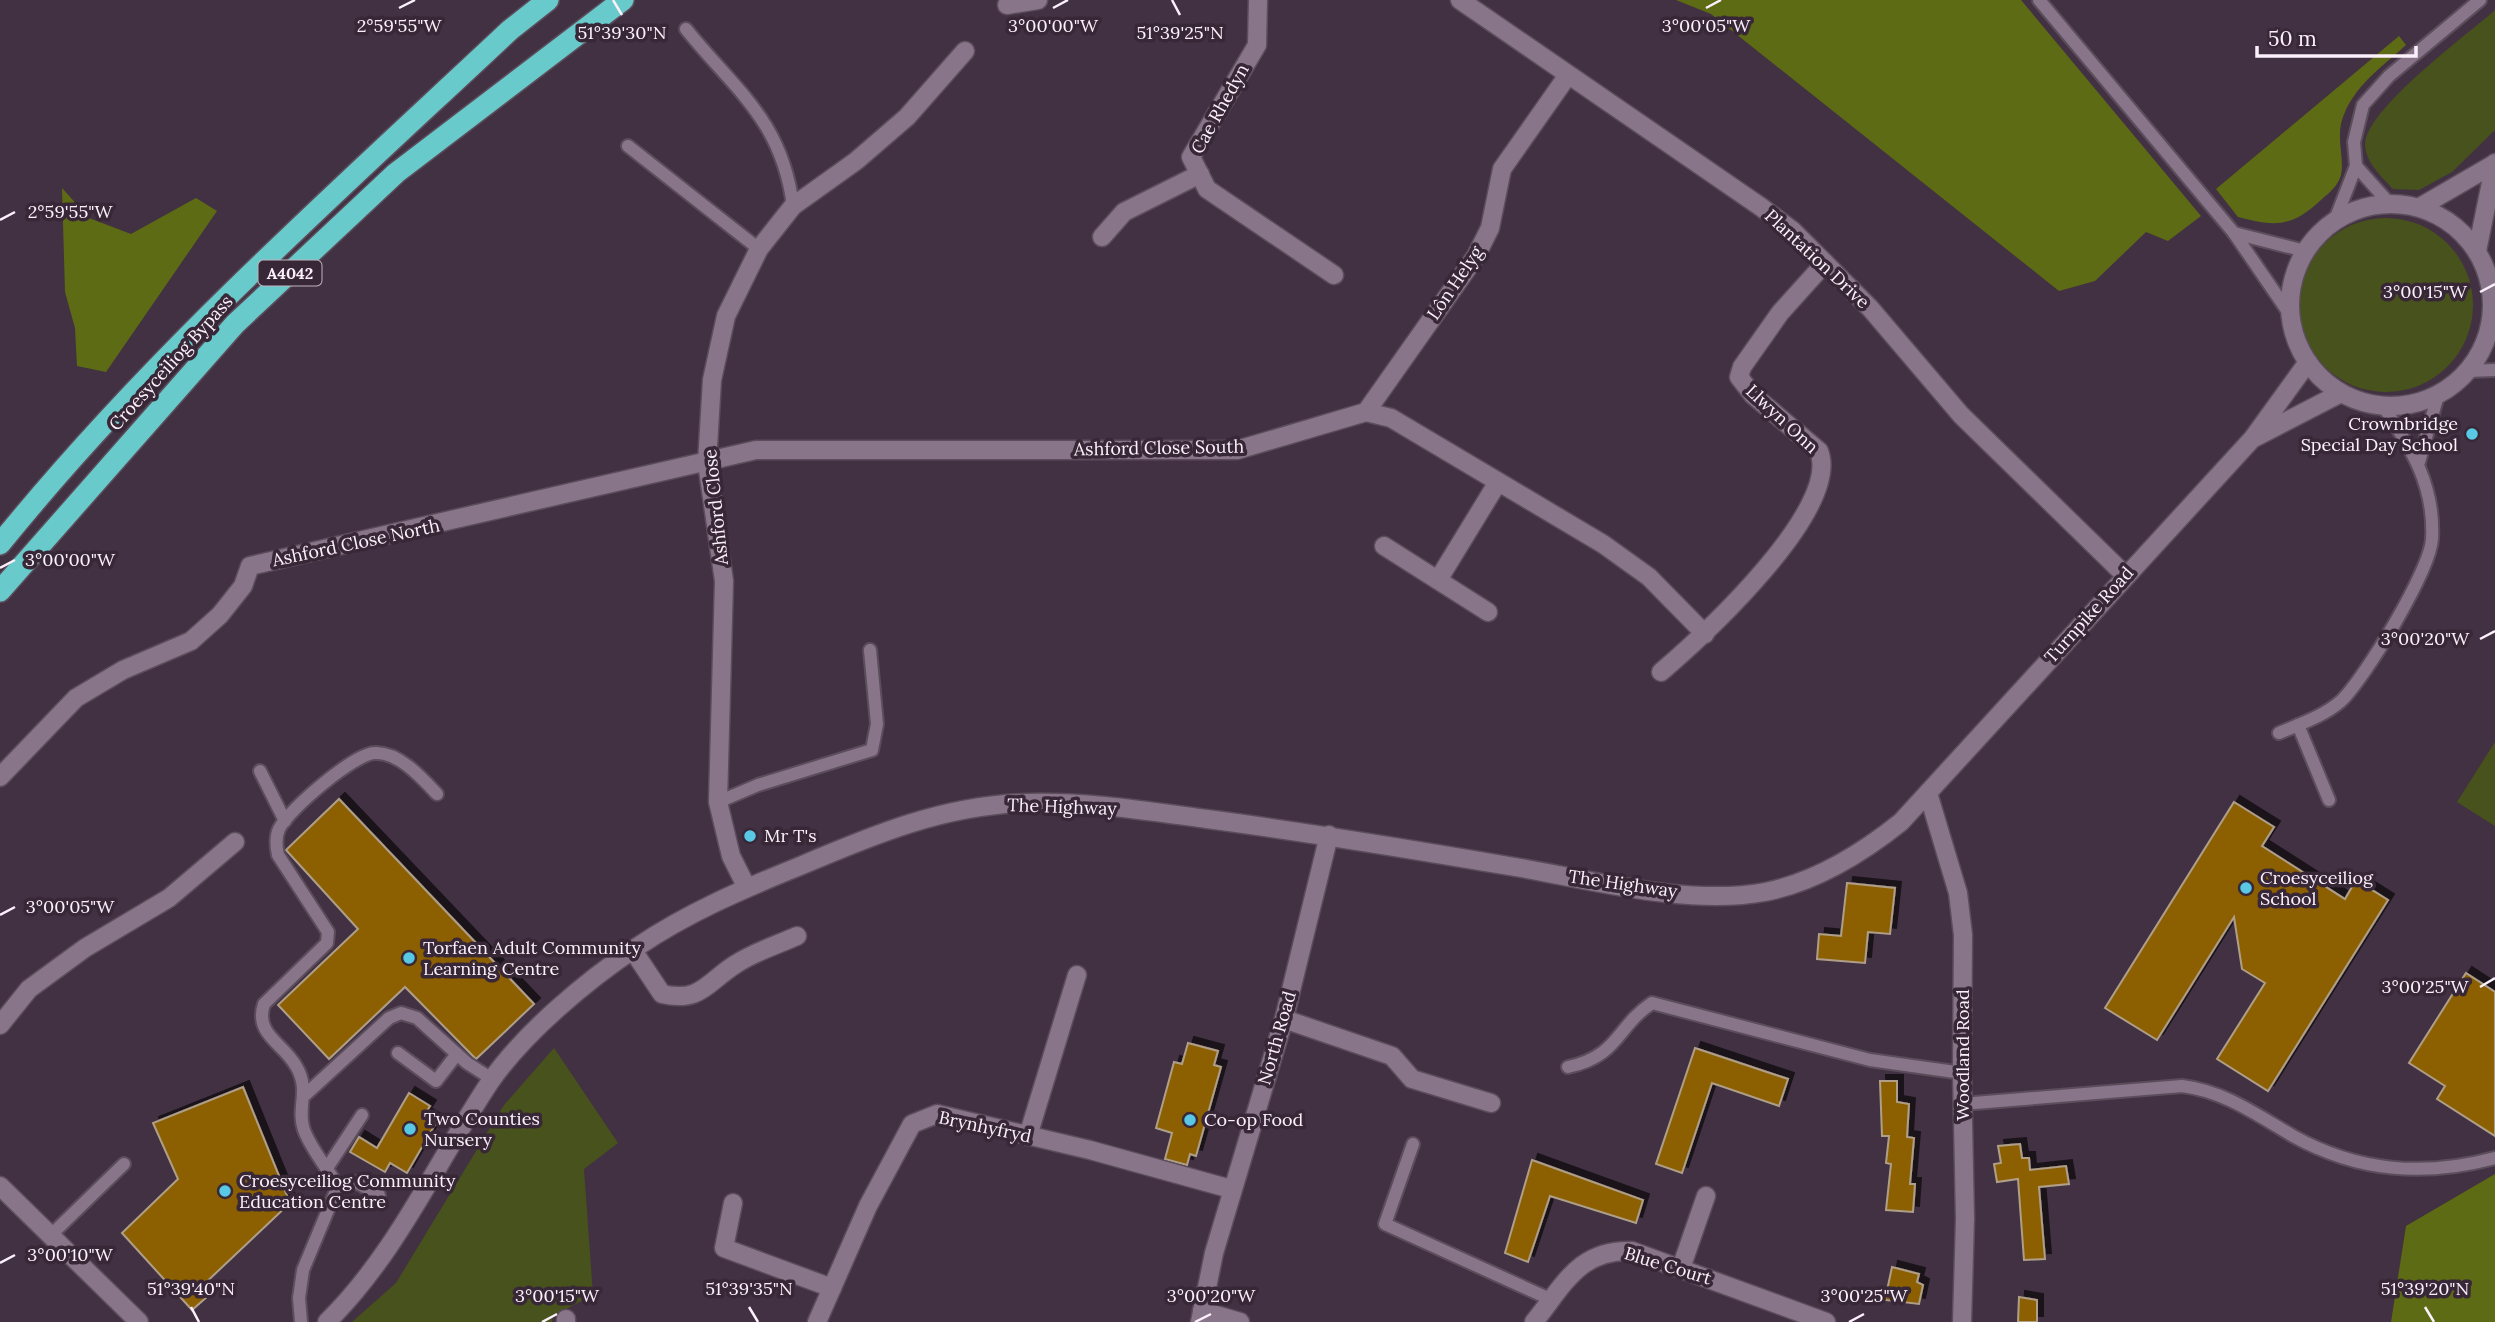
<svg xmlns="http://www.w3.org/2000/svg" width="2495" height="1322" font-family="Lora,serif">
	<style>
		.green { fill: #48521c }
		.forest { fill: #5d6b14 }
		.building { fill: #8c6104; stroke: #af9f88; stroke-width: 2; filter: url(#shadow) }
		.lines { fill: none; stroke-linecap: round; stroke-linejoin: round }
		.lane-casing { stroke: #5b4d5b; stroke-width: 16 }
		.street-casing { stroke: #5b4d5b; stroke-width: 21 }
		.highway-casing { stroke: #5b4d5b; stroke-width: 24 }
		.lane { stroke: #897589; stroke-width: 12 }
		.street { stroke: #897589; stroke-width: 18 }
		.highway { stroke: #69cacb; stroke-width: 21 }
		.ticks { fill: none; stroke: #fbf0fb; stroke-width: 2.5 }
		.poi-dot { fill: #59c8e4; stroke: #382737; stroke-width: 2.5 }
		.labels { text-anchor: middle; stroke-width: 7; stroke-linejoin: round; paint-order: stroke }
		.shield { fill: #382737; stroke: #c0b4c0; stroke-width: 2 }
		.shield-label { font-size: 16px; font-weight: bold; fill: #fbf0fb }
		.street-label { font-size: 18px; fill: #fbf0fb; stroke: #382737 }
		.poi-label { font-size: 18px; fill: #fbf0fb; stroke: #382737; text-anchor: start }
		.ticks-label { font-size: 18px; text-anchor: middle; fill: #fbf0fb; stroke: #382737; stroke-width: 7; stroke-linejoin: round; paint-order: stroke }
	</style>
	<defs>
		<filter id="shadow"><feDropShadow dx="6" dy="-6" stdDeviation="0" flood-color="#0009"/></filter>
	</defs>
	<rect width="100%" height="100%" fill="#423142"/>
	<g class="green">
		<path d="M 2495,10 L 2495,130 L 2452,172 L 2419,190 L 2393,189 C 2382,177 2365,162 2365,144 C 2367,108 2466,36 2495,10 Z"/>
		<circle cx="2386" cy="305" r="87"/>
		<path d="M 2495,742 L 2495,826 L 2457,802 Z"/>
		<path d="M 554,1048 L 618,1143 L 584,1169 L 593,1295 L 553,1316 L 552,1322 L 352,1322 L 396,1283 L 504,1105 Z"/>
	</g>
	<g class="forest">
		<path d="M 1676,0 L 2021,0 L 2201,216 L 2168,241 L 2146,232 L 2095,281 L 2059,291 L 1711,14 Z"/>
		<path d="M 2399,36 L 2406,45 C 2384,65 2357,84 2345,112 C 2334,134 2345,157 2341,175 C 2338,186 2329,193 2321,200 C 2292,227 2276,227 2238,217 L 2216,189 Z"/>
		<path d="M 62,188 L 89,218 L 131,234 L 196,198 L 217,211 L 106,372 L 77,366 L 75,328 L 65,292 Z"/>
		<path d="M 2495,1174 L 2495,1322 L 2391,1322 L 2406,1226 Z"/>
	</g>
	<g class="building">
		<path d="M 339,799 L 534,1004 L 476,1059 L 405,987 L 329,1059 L 278,1005 L 358,929 L 286,850 Z"/>
		<path d="M 2234,802 L 2274,827 L 2262,846 L 2345,899 L 2356,880 L 2388,900 L 2268,1091 L 2217,1059 L 2265,983 L 2242,969 L 2234,917 L 2157,1040 L 2105,1008 Z"/>
		<path d="M 1847,883 L 1895,888 L 1890,934 L 1868,932 L 1865,963 L 1817,959 L 1819,934 L 1841,936 Z"/>
		<path d="M 2466,973 L 2495,992 L 2495,1136 L 2437,1099 L 2445,1086 L 2409,1063 Z"/>
		<path d="M 1188,1043 L 1218,1051 L 1214,1065 L 1221,1067 L 1196,1156 L 1190,1154 L 1187,1165 L 1165,1159 L 1172,1133 L 1156,1128 L 1174,1062 L 1182,1064 Z"/>
		<path d="M 1695,1048 L 1788,1079 L 1779,1106 L 1712,1083 L 1682,1173 L 1656,1164 Z"/>
		<path d="M 1880,1081 L 1897,1081 L 1897,1102 L 1909,1104 L 1907,1137 L 1914,1138 L 1910,1184 L 1915,1184 L 1913,1212 L 1886,1210 L 1891,1164 L 1886,1163 L 1889,1136 L 1882,1136 Z"/>
		<path d="M 243,1087 L 290,1203 L 200,1288 L 208,1296 L 192,1310 L 122,1233 L 178,1179 L 153,1123 Z"/>
		<path d="M 409,1093 L 430,1106 L 425,1114 L 437,1121 L 407,1173 L 390,1163 L 385,1172 L 350,1152 L 359,1137 L 377,1148 Z"/>
		<path d="M 2020,1144 L 2022,1158 L 2029,1158 L 2030,1170 L 2066,1166 L 2069,1184 L 2039,1187 L 2045,1259 L 2024,1260 L 2018,1179 L 1997,1182 L 1994,1164 L 2001,1163 L 1998,1146 Z"/>
		<path d="M 1532,1160 L 1643,1200 L 1636,1223 L 1550,1196 L 1528,1262 L 1505,1253 Z"/>
		<path d="M 1892,1267 L 1919,1274 L 1917,1282 L 1923,1285 L 1919,1304 L 1885,1300 Z"/>
		<path d="M 2019,1297 L 2037,1300 L 2037,1322 L 2018,1322 Z"/>
	</g>
	<g class="lines">
		<g class="lane-casing">
			<g id="lane">
				<path d="M 2039,0 L 2234,233 L 2291,316"/>
				<path d="M 686,29 C 735,90 782,120 793,206"/>
				<path d="M 628,146 L 759,249"/>
				<path d="M 2356,166 L 2389,203"/>
				<path d="M 2335,220 L 2356,166 L 2354,142 L 2363,105 L 2389,76 L 2480,0"/>
				<path d="M 2234,233 L 2305,251"/>
				<path d="M 2491,321 L 2495,324"/>
				<path d="M 2468,371 L 2495,370"/>
				<path d="M 2419,462 L 2438,395"/>
				<path d="M 2298,725 L 2329,800"/>
				<path d="M 2279,733 C 2300,724 2324,716 2341,701 C 2365,678 2430,571 2432,539 C 2435,485 2411,448 2383,406"/>
				<path d="M 260,771 L 285,821"/>
				<path d="M 718,802 L 758,785 L 872,750 L 877,724 L 870,650"/>
				<path d="M 398,1053 L 436,1081 L 457,1054"/>
				<path d="M 1568,1067 C 1619,1056 1616,1027 1652,1003 L 1870,1060 L 1962,1073"/>
				<path d="M 305,1095 L 389,1018 L 401,1013 L 417,1018 L 467,1063 L 492,1079"/>
				<path d="M 1962,1104 L 2182,1086 C 2224,1091 2257,1115 2293,1136 C 2358,1172 2424,1177 2495,1158"/>
				<path d="M 1413,1144 L 1385,1224 L 1552,1300"/>
				<path d="M 327,1168 L 362,1115"/>
				<path d="M 338,1186 L 356,1182 L 379,1195"/>
				<path d="M 52,1234 L 124,1164"/>
				<path d="M 301,1322 L 299,1298 L 303,1270 L 338,1186 C 327,1168 311,1149 304,1130 C 296,1107 311,1091 296,1066 C 283,1043 254,1034 264,1004 L 327,943 L 328,932 L 278,855 C 276,846 275,838 279,829 C 288,810 355,753 375,753 C 399,752 422,778 437,794"/>
			</g>
		</g>
		<g class="street-casing">
			<g id="street">
				<path d="M 1258,0 L 1257,45 L 1191,157 L 1207,189 L 1334,275"/>
				<path d="M 1460,0 L 1761,207 L 1793,231 L 1870,308 L 1961,415 L 2125,575"/>
				<path d="M 1007,5 L 1038,0"/>
				<circle cx="2391" cy="305" r="101"/>
				<path d="M 2420,207 L 2494,164"/>
				<path d="M 1102,237 L 1124,212 L 1200,174"/>
				<path d="M 2477,251 L 2495,163"/>
				<path d="M 1366,412 L 1476,256 L 1490,228 L 1502,169 L 1568,75"/>
				<path d="M 2256,437 L 2341,393"/>
				<path d="M 1384,546 L 1488,612"/>
				<path d="M 1438,580 L 1498,482"/>
				<path d="M 1661,672 C 1703,636 1842,509 1819,451 L 1753,395 L 1739,377 L 1742,367 L 1780,313 L 1825,263"/>
				<path d="M 0,777 L 76,698 L 123,670 L 191,641 L 220,615 L 243,586 L 250,566 L 756,450 L 1237,450 L 1366,412 L 1391,418 L 1603,544 L 1649,577 L 1705,634"/>
				<path d="M 1928,793 L 1958,893 L 1963,935 L 1962,1073 L 1965,1219 L 1962,1322"/>
				<path d="M 747,888 L 731,856 L 718,802 L 724,581 L 707,463 L 712,380 L 726,316 L 759,249 L 793,206 L 856,161 L 907,117 L 965,51"/>
				<path d="M 632,949 L 662,994 C 701,1003 707,982 736,964 C 754,952 777,945 797,936"/>
				<path d="M 1284,1019 L 1392,1056 L 1412,1079 L 1491,1103"/>
				<path d="M 0,1025 L 29,989 L 85,948 L 169,898 L 235,842"/>
				<path d="M 1028,1136 L 1077,975"/>
				<path d="M 0,1186 L 139,1322"/>
				<path d="M 733,1203 L 724,1248 L 832,1288"/>
				<path d="M 1681,1268 L 1706,1196"/>
				<path d="M 1202,1311 L 1240,1322"/>
				<path d="M 327,1322 C 397,1253 436,1163 490,1082 C 524,1033 587,980 637,947 C 687,913 743,889 800,866 C 873,835 944,805 1026,803 C 1086,801 1147,811 1207,819 C 1312,833 1416,850 1521,868 C 1595,881 1690,906 1765,892 C 1816,882 1861,854 1901,822 L 2253,438 L 2308,362"/>
				<path d="M 566,1322 L 566,1319"/>
				<path d="M 817,1322 L 868,1206 L 912,1124 L 937,1114 L 1090,1150 L 1231,1189"/>
				<path d="M 1200,1322 L 1214,1253 L 1284,1019 L 1329,835"/>
				<path d="M 1534,1322 C 1564,1285 1579,1249 1632,1251 L 1826,1322"/>
			</g>
		</g>
		<g class="highway-casing">
			<g id="highway">
				<path d="M 0,544 C 152,356 334,195 510,30 L 548,0"/>
				<path d="M 0,591 L 235,324 L 396,173 L 623,0"/>
			</g>
		</g>
		<use href="#lane" class="lane"/>
		<use href="#street" class="street"/>
		<use href="#highway" class="highway"/>
	</g>
	<path class="ticks" d="M 613,0 L 622,15M 1172,0 L 1180,15M 399,8 L 415,0M 1053,8 L 1068,0M 1706,8 L 1721,0M 0,220 L 15,212M 2480,292 L 2495,284M 0,568 L 15,560M 2480,639 L 2495,631M 0,915 L 15,907M 2480,987 L 2495,978M 0,1263 L 15,1255M 191,1307 L 199,1322M 749,1307 L 758,1322M 2425,1307 L 2434,1322M 542,1322 L 557,1314M 1195,1322 L 1211,1314M 1849,1322 L 1864,1314"/>
	<g class="poi-dot">
		<circle cx="2472" cy="434" r="7"/>
		<circle cx="750" cy="836" r="7"/>
		<circle cx="2246" cy="888" r="7"/>
		<circle cx="409" cy="958" r="7"/>
		<circle cx="1190" cy="1120" r="7"/>
		<circle cx="410" cy="1129" r="7"/>
		<circle cx="225" cy="1191" r="7"/>
	</g>
	<g class="labels">
		<rect class="shield" x="258.5" y="260.5" width="63" height="25" rx="5"/>
		<g class="shield-label">
			<text x="290" y="279">A4042</text>
		</g>
		<g class="street-label">
			<text transform="translate(1220 109) rotate(-61)" y="6">Cae Rhedyn</text>
			<text transform="translate(1817 259) rotate(43)" y="6">Plantation Drive</text>
			<text transform="translate(1455 283) rotate(-56)" y="6">Lôn Helyg</text>
			<text transform="translate(171 363) rotate(-48)" y="6">Croesyceiliog Bypass</text>
			<text transform="translate(1782 419) rotate(43)" y="6">Llwyn Onn</text>
			<text transform="translate(1159 448) rotate(-1)" y="6">Ashford Close South</text>
			<text transform="translate(716 507) rotate(-96)" y="6">Ashford Close</text>
			<text transform="translate(356 543) rotate(-12)" y="6">Ashford Close North</text>
			<text transform="translate(2089 615) rotate(-48)" y="6">Turnpike Road</text>
			<text transform="translate(1062 807) rotate(2)" y="6">The Highway</text>
			<text transform="translate(1623 884) rotate(8)" y="6">The Highway</text>
			<text transform="translate(1277 1038) rotate(-74)" y="6">North Road</text>
			<text transform="translate(1963 1055) rotate(-90)" y="6">Woodland Road</text>
			<text transform="translate(985 1127) rotate(12)" y="6">Brynhyfryd</text>
			<text transform="translate(1668 1266) rotate(17)" y="6">Blue Court</text>
		</g>
		<g class="poi-label">
			<text x="2458" y="430" text-anchor="end">Crownbridge<tspan x="2458" dy="21">Special Day School</tspan></text>
			<text x="764" y="842">Mr T's</text>
			<text x="2260" y="884">Croesyceiliog<tspan x="2260" dy="21">School</tspan></text>
			<text x="423" y="954">Torfaen Adult Community<tspan x="423" dy="21">Learning Centre</tspan></text>
			<text x="424" y="1125">Two Counties<tspan x="424" dy="21">Nursery</tspan></text>
			<text x="1204" y="1126">Co-op Food</text>
			<text x="239" y="1187">Croesyceiliog Community<tspan x="239" dy="21">Education Centre</tspan></text>
		</g>
	</g>
	<g class="ticks-label">
		<text x="399" y="32">2°59'55"W</text>
		<text x="1053" y="32">3°00'00"W</text>
		<text x="1706" y="32">3°00'05"W</text>
		<text x="622" y="39">51°39'30"N</text>
		<text x="1180" y="39">51°39'25"N</text>
		<text x="70" y="218">2°59'55"W</text>
		<text x="2425" y="298">3°00'15"W</text>
		<text x="70" y="566">3°00'00"W</text>
		<text x="2425" y="645">3°00'20"W</text>
		<text x="70" y="913">3°00'05"W</text>
		<text x="2425" y="993">3°00'25"W</text>
		<text x="70" y="1261">3°00'10"W</text>
		<text x="191" y="1295">51°39'40"N</text>
		<text x="749" y="1295">51°39'35"N</text>
		<text x="2425" y="1295">51°39'20"N</text>
		<text x="557" y="1302">3°00'15"W</text>
		<text x="1211" y="1302">3°00'20"W</text>
		<text x="1864" y="1302">3°00'25"W</text>
	</g>
	<path d="M2257 46v10h159v-10" fill="none" stroke="#fbf0fb" stroke-width="3.5"/>
	<text x="2268" y="46" font-size="21" fill="#fbf0fb" stroke="#382737" stroke-width="5" paint-order="stroke">50 m</text>
</svg>
